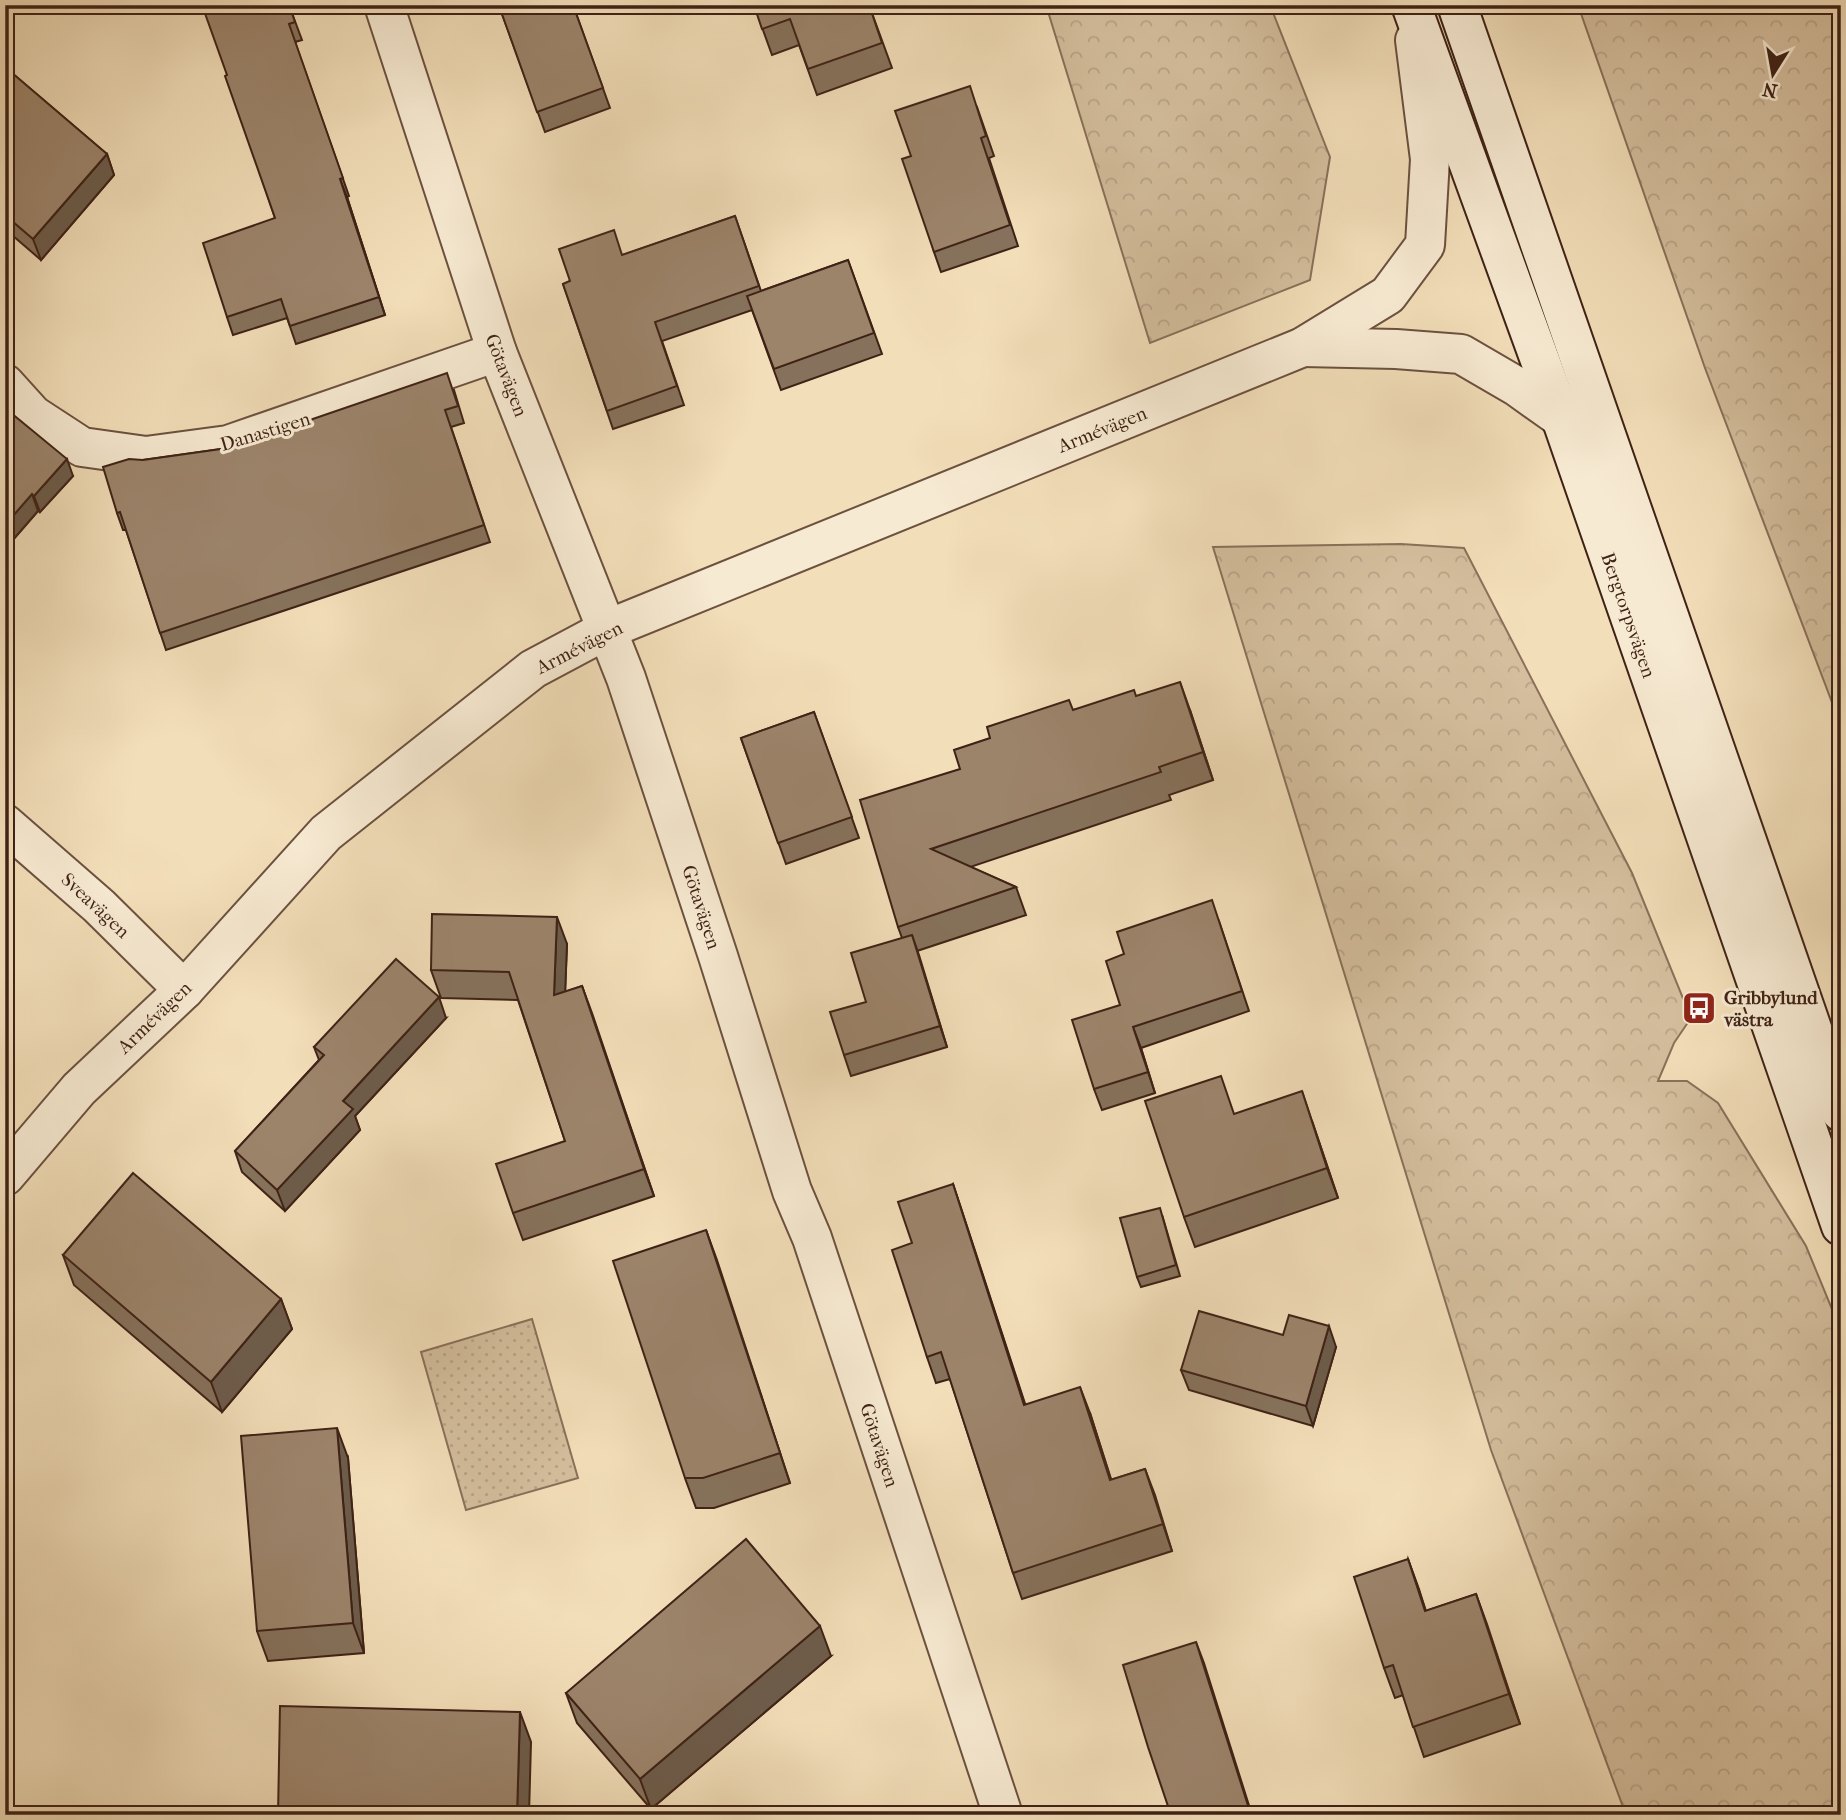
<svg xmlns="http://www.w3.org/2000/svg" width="1846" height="1820" font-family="'IM FELL French Canon',serif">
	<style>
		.grass { fill: url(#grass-dots); stroke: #8a705a; stroke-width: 2 }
		.forest { fill: url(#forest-crowns); stroke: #8a705a; stroke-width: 2 }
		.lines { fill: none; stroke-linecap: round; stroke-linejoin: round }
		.minor-casing { stroke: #6c513f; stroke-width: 42 }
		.secondary-casing { stroke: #3f2216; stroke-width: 42 }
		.minor { stroke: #f7ead2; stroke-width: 38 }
		.secondary { stroke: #f7ead2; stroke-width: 38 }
		.wall { fill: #86725c; stroke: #3f2216; stroke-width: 2 }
		.shaded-wall { fill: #6d5c4b; stroke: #3f2216; stroke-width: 2 }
		.building { fill: #9c846b; stroke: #3f2216; stroke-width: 2 }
		.labels { text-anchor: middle; stroke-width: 6; stroke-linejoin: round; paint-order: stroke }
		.street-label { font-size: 19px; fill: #3f2216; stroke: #f7ead2 }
		.poi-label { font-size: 19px; font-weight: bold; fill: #3f2216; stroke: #f7ead2; text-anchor: start }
	</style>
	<defs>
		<pattern id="grass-dots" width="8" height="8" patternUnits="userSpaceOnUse" patternTransform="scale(1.75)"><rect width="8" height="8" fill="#d4be9d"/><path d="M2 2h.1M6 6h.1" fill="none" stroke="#b7a386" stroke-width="1.8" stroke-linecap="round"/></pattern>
		<pattern id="forest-crowns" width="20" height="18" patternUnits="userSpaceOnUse" patternTransform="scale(1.75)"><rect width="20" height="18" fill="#d4be9d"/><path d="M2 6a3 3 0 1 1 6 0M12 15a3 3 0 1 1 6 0" fill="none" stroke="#b7a386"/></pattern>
	</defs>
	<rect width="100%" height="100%" fill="#f2deb9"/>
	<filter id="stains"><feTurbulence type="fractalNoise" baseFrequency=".00286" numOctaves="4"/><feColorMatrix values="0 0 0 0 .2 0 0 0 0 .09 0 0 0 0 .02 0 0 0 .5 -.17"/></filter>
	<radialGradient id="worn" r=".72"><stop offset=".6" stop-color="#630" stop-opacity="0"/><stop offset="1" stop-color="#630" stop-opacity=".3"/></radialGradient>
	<path class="grass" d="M 532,1319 L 578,1478 L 466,1510 L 421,1352 Z"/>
	<g class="forest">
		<path d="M 1046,5 L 1270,5 L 1330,157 L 1310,280 L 1150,343 Z"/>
		<path d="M 1578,5 L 1841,5 L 1841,726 L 1705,368 Z"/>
		<path d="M 1401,544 L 1464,548 L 1632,873 L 1691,1018 L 1674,1043 L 1658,1081 L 1687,1081 L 1718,1103 L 1806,1246 L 1841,1331 L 1841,1815 L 1626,1815 L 1491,1450 L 1213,547 Z"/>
	</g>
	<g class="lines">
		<g class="minor-casing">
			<g id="minor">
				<path d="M 384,5 L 497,352 L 626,678 L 718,956 L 792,1191 L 812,1238 L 1003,1815"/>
				<path d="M 1303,347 L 1396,349 L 1461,354 L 1516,386 L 1561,418"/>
				<path d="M 5,384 L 33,415 L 82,447 L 146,456 L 228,445 L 497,352"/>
				<path d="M 5,824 L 99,906 L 184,990"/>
				<path d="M 5,1176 L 79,1089 L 184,990 L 326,833 L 533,669 L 608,629 L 1303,347 L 1388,295 L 1425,245 L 1430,159 L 1415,40"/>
			</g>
		</g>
		<g class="secondary-casing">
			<g id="secondary">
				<path d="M 1411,5 L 1561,418 L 1841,1226"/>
				<path d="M 1457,5 L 1841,1112"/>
			</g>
		</g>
		<use href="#minor" class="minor"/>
		<use href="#secondary" class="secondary"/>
	</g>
	<g class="wall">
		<path d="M 289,5 L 302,40 L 295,42 L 349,196 L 347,197 L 385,315 L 296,344 L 287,318 L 233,335 L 227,317 L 275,218 L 227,75 Z"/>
		<path d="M 573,5 L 610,108 L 545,132 L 502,14 Z"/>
		<path d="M 754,5 L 869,5 L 892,68 L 817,95 L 799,45 L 772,55 Z"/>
		<path d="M 5,67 L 107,154 L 114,175 L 41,260 L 5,229 Z"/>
		<path d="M 977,107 L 994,156 L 989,158 L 1018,246 L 941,272 L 934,252 L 911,156 Z"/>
		<path d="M 735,216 L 761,291 L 848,260 L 882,354 L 781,390 L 752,310 L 662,341 L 684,405 L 613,429 L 563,284 L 570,281 L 623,255 Z"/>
		<path d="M 454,390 L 464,423 L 451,427 L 490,542 L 166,650 L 126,530 L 123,530 L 117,513 L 143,460 L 228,448 Z"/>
		<path d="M 5,408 L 73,476 L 40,512 L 38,511 L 5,549 Z"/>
		<path d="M 1136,696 L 1190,710 L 1213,780 L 1169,795 L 1171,800 L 970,867 L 1016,887 L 1026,915 L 917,951 L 947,1047 L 851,1076 L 844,1055 L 866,1002 L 902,938 L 898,927 L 960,769 L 990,738 L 1073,710 Z"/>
		<path d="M 814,712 L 859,838 L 786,864 L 741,738 Z"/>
		<path d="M 1219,921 L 1249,1011 L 1141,1048 L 1155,1093 L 1102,1110 L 1094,1089 L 1120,1005 Z"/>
		<path d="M 567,944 L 565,992 L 582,986 L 654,1196 L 523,1240 L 513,1213 L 565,1141 L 518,1000 L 441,998 L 431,970 Z"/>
		<path d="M 446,1018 L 355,1116 L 360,1130 L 285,1211 L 242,1172 L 235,1151 L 319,1060 L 314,1047 Z"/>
		<path d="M 1235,1114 L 1312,1121 L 1338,1198 L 1195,1247 L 1184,1217 Z"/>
		<path d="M 953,1184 L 1025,1405 L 1090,1413 L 1111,1480 L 1145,1469 L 1172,1551 L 1022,1599 L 1013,1573 L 950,1379 L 936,1383 L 927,1357 L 912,1243 Z"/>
		<path d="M 1163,1218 L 1180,1276 L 1141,1287 L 1137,1277 Z"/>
		<path d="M 706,1230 L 790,1483 L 714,1508 L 696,1508 L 685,1478 Z"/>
		<path d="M 63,1255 L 281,1299 L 292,1329 L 222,1412 L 74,1285 Z"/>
		<path d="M 1283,1335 L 1336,1347 L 1313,1426 L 1189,1390 L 1181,1370 Z"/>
		<path d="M 348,1458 L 364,1653 L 268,1661 L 257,1631 Z"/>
		<path d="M 1408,1559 L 1426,1611 L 1476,1594 L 1520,1724 L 1424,1757 L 1403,1695 L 1395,1698 L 1384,1668 Z"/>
		<path d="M 831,1656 L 651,1809 L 577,1723 L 566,1693 Z"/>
	</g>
	<g class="shaded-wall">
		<path d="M 107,154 L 114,175 L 41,260 L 33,239 Z"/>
		<path d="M 340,179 L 347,197 L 385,315 L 379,297 Z"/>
		<path d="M 67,459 L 73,476 L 40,512 L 34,496 Z"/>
		<path d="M 32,494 L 38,511 L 5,549 L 5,525 Z"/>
		<path d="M 1180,682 L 1190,710 L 1213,780 L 1203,752 Z"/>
		<path d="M 557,917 L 567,944 L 564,1023 L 554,995 Z"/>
		<path d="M 912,935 L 919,955 L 947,1047 L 940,1026 Z"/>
		<path d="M 582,986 L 592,1013 L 654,1196 L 644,1169 Z"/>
		<path d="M 439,997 L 446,1018 L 355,1116 L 360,1130 L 285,1211 L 277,1190 L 343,1101 Z"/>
		<path d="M 1133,1027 L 1141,1048 L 1155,1093 Z"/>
		<path d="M 1302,1091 L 1312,1121 L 1338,1198 L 1327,1168 Z"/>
		<path d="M 953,1184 L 962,1211 L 1034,1431 L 1024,1405 Z"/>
		<path d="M 706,1230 L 717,1260 L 790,1483 L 780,1453 Z"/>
		<path d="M 281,1299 L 292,1329 L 222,1412 L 211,1382 Z"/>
		<path d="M 1329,1326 L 1336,1347 L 1313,1426 L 1306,1406 Z"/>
		<path d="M 1080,1387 L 1090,1413 L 1120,1507 L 1110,1480 Z"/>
		<path d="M 337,1428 L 348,1458 L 364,1653 L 353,1623 Z"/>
		<path d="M 1145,1469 L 1155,1495 L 1172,1551 L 1163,1524 Z"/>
		<path d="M 1408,1559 L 1419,1589 L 1435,1641 L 1425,1611 Z"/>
		<path d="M 1476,1594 L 1487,1624 L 1520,1724 L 1509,1694 Z"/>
		<path d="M 820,1626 L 831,1656 L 651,1809 L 640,1779 Z"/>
		<path d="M 1196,1642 L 1204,1663 L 1252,1815 L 1251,1815 Z"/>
		<path d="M 520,1712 L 531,1742 L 529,1815 L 517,1815 Z"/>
	</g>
	<g class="building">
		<path d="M 202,5 L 289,5 L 295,22 L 289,24 L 343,178 L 340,179 L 379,297 L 290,326 L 281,299 L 227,317 L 203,243 L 275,218 L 225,76 L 227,75 Z"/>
		<path d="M 527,5 L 573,5 L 603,88 L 537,112 L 502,14 Z"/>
		<path d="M 754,5 L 869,5 L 882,43 L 808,69 L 790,19 L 762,29 Z"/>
		<path d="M 5,67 L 107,154 L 33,239 L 5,215 Z"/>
		<path d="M 970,86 L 986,136 L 981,138 L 1010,225 L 934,252 L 902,159 L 911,156 L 895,111 Z"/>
		<path d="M 735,216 L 759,286 L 655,322 L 677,386 L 607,411 L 563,284 L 570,281 L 559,249 L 614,230 L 622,255 Z"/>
		<path d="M 848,260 L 874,333 L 774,369 L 747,296 Z"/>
		<path d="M 447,373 L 458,406 L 445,410 L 484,525 L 160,633 L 120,512 L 117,513 L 103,467 L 129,459 L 143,460 L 228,448 Z"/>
		<path d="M 5,408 L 67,459 L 34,496 L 32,494 L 5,525 Z"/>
		<path d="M 1180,682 L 1203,752 L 1159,767 L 1161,772 L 931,849 L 1016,887 L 898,927 L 860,800 L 960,769 L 954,750 L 990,738 L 987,727 L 1069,700 L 1073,710 L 1134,690 L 1136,696 Z"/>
		<path d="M 814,712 L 852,817 L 778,843 L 741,738 Z"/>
		<path d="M 1212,900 L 1242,991 L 1133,1027 L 1148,1072 L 1094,1089 L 1072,1020 L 1120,1005 L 1106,961 L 1124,954 L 1117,932 Z"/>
		<path d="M 432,914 L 557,917 L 554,995 L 582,986 L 644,1169 L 513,1213 L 496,1164 L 565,1141 L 509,972 L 431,970 Z"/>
		<path d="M 912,935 L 940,1026 L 844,1055 L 830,1012 L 866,1002 L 851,953 Z"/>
		<path d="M 396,959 L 439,997 L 343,1101 L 353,1109 L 277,1190 L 235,1151 L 324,1055 L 314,1047 Z"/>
		<path d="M 1221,1076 L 1234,1114 L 1302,1091 L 1327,1168 L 1184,1217 L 1145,1101 Z"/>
		<path d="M 133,1173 L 281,1299 L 211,1382 L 63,1255 Z"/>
		<path d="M 953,1184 L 1024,1405 L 1080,1387 L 1110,1480 L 1145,1469 L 1163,1524 L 1013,1573 L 941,1352 L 927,1357 L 892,1250 L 912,1243 L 898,1202 Z"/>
		<path d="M 1160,1208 L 1176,1265 L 1137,1277 L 1120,1218 Z"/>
		<path d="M 706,1230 L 780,1453 L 703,1478 L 685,1478 L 613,1261 Z"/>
		<path d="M 1199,1311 L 1283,1335 L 1289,1315 L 1329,1326 L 1306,1406 L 1181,1370 Z"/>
		<path d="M 337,1428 L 353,1623 L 257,1631 L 241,1436 Z"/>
		<path d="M 746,1539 L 820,1626 L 640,1779 L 566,1693 Z"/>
		<path d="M 1408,1559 L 1425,1611 L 1476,1594 L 1509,1694 L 1413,1727 L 1393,1665 L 1384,1668 L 1354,1577 Z"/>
		<path d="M 1196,1642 L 1251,1815 L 1171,1815 L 1148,1747 L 1123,1665 Z"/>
		<path d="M 280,1706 L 520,1712 L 517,1815 L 278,1815 Z"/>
	</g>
	<defs>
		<g id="bus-square" transform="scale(1.75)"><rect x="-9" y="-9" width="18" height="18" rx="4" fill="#8f2418" stroke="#f7ead2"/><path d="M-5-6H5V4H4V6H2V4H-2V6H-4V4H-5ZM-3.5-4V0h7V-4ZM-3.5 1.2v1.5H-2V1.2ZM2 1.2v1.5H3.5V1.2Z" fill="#fff"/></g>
	</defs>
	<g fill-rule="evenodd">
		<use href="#bus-square" x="1699" y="1008"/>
	</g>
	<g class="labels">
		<g class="street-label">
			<text transform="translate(507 375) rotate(69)" y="7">Götavägen</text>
			<text transform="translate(1102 429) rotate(-22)" y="7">Armévägen</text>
			<text transform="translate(265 431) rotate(-17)" y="7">Danastigen</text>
			<text transform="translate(1629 615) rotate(71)" y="7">Bergtorpsvägen</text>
			<text transform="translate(579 647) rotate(-27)" y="7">Armévägen</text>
			<text transform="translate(96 905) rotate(43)" y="7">Sveavägen</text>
			<text transform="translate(702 907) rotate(72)" y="7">Götavägen</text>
			<text transform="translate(154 1017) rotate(-44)" y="7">Armévägen</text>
			<text transform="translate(880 1445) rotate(72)" y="7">Götavägen</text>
		</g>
		<g class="poi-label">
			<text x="1724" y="1004">Gribbylund<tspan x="1724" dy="22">västra</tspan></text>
		</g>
	</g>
	<rect width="1846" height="1820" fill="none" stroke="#f2deb9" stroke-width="28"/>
	<rect x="7" y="7" width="1832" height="1806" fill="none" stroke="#3f2216" stroke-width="3.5"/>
	<rect x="14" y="14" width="1818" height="1792" fill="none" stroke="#3f2216" stroke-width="2"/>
	<g transform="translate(1773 74) rotate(191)" stroke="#f7ead2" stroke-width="5" paint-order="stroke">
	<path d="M0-5L12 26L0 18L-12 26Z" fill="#3f2216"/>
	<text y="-10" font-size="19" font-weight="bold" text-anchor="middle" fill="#3f2216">N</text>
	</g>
	<rect width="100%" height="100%" filter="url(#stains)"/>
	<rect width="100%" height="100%" fill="url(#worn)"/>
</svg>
